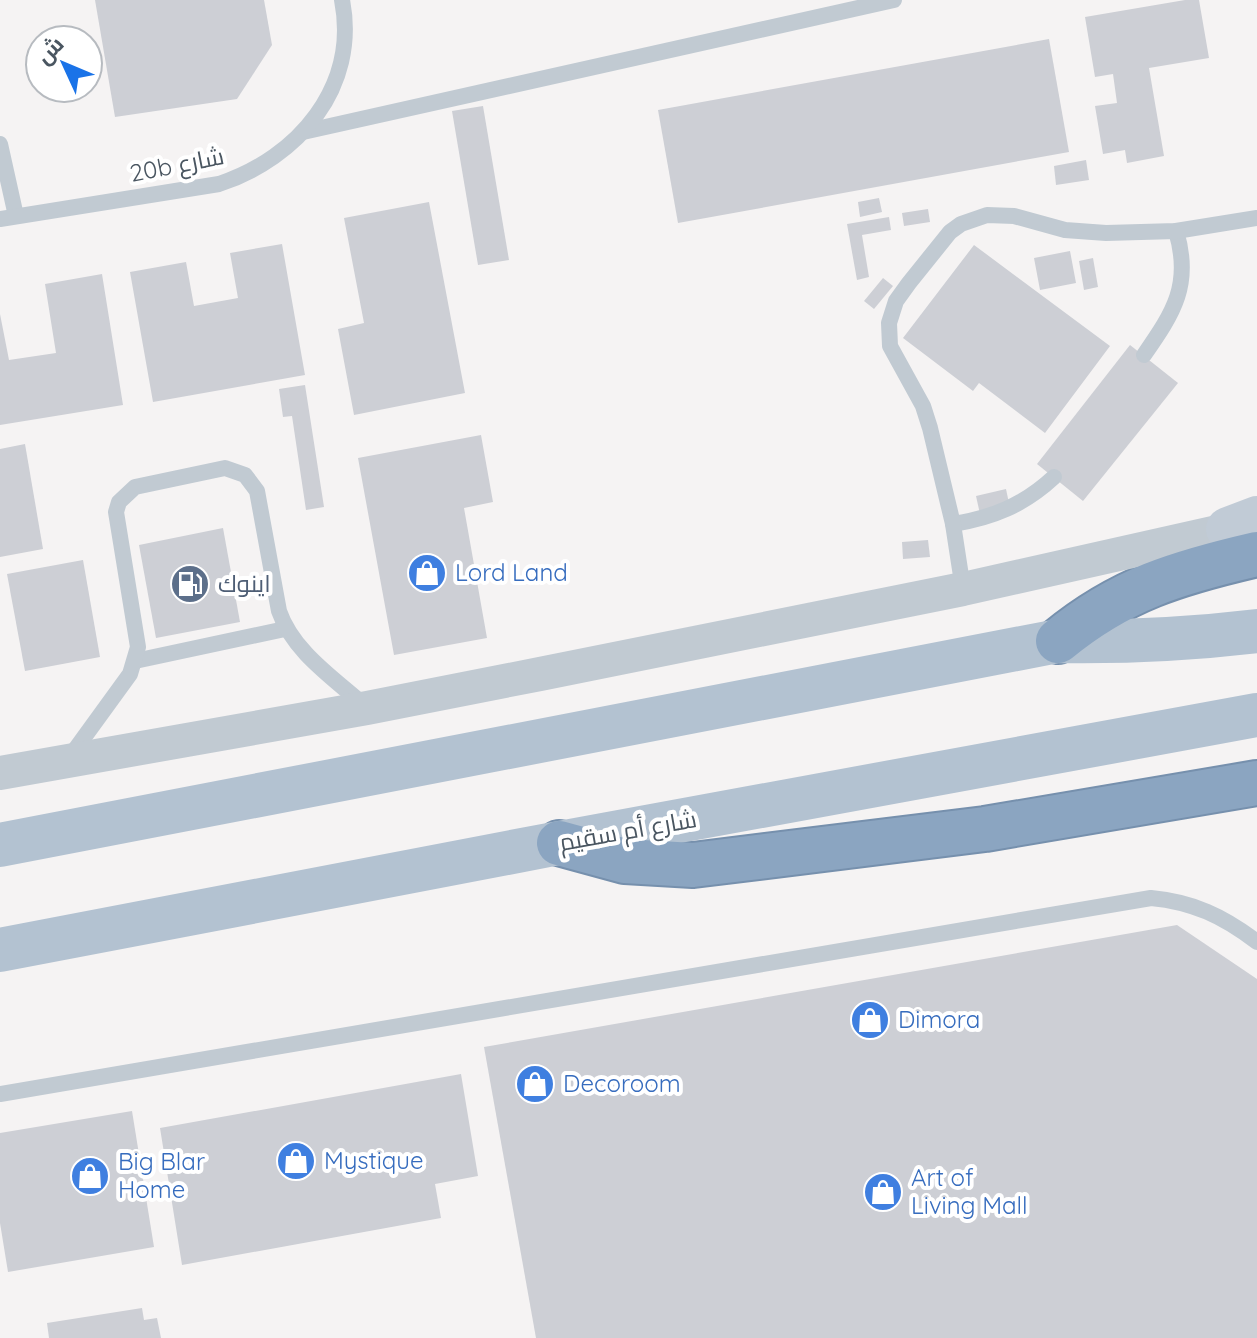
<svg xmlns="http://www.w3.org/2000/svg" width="1257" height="1338" font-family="Quicksand,Cairo,sans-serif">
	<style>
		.building { fill: #cdcfd5 }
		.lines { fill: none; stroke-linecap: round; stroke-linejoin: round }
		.motorway-casing { stroke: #7690ad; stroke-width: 48 }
		.service { stroke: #c1cad2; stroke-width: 16 }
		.minor { stroke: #c1cad2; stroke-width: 34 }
		.secondary { stroke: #c1cbd6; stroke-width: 44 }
		.primary { stroke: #b3c2d1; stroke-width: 44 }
		.motorway { stroke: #8ba5c1; stroke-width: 44 }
		.labels { text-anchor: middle; stroke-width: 8; stroke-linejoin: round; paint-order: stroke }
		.street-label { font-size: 24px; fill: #4a5661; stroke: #fff }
		.shop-label { font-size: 24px; fill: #366cbe; stroke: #fff; text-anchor: start }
		.service-label { font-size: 24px; fill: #4e5e75; stroke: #fff; text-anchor: start }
	</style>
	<rect width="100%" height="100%" fill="#f5f3f3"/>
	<g class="building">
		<path d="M 95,0 L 264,0 L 272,45 L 237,99 L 115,117 Z"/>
		<path d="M 1185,0 L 1199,0 L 1209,58 L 1149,68 L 1164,156 L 1127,163 L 1125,150 L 1103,154 L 1095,106 L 1117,103 L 1113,74 L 1095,77 L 1085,17 Z"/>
		<path d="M 1049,39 L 1069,152 L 678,223 L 658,110 Z"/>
		<path d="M 483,106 L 509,260 L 478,265 L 452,111 Z"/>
		<path d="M 1086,160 L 1089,180 L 1056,185 L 1054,166 Z"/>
		<path d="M 879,198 L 882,212 L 860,217 L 858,202 Z"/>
		<path d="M 429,202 L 465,393 L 354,415 L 338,329 L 364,323 L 344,218 Z"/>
		<path d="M 928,209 L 930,222 L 904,226 L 902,213 Z"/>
		<path d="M 889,217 L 891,230 L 862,235 L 869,277 L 857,280 L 847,224 Z"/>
		<path d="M 282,244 L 305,375 L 153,402 L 130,272 L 186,262 L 194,306 L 238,298 L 230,253 Z"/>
		<path d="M 974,245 L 1110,346 L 1045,433 L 979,383 L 973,391 L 903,338 Z"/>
		<path d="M 1070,251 L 1076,283 L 1040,290 L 1034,258 Z"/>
		<path d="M 1093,258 L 1098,287 L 1084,290 L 1079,261 Z"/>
		<path d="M 102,274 L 123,405 L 0,425 L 0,314 L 9,360 L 56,353 L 45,284 Z"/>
		<path d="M 883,278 L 893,286 L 874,309 L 864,301 Z"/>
		<path d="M 1130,345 L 1178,383 L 1083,501 L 1037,464 Z"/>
		<path d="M 305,385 L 324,507 L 306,510 L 292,416 L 283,417 L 279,389 Z"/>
		<path d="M 481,435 L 493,502 L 464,508 L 487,638 L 394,655 L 358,458 Z"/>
		<path d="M 25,444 L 43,549 L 0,557 L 0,449 Z"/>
		<path d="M 1006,489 L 1010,508 L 980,514 L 976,496 Z"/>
		<path d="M 223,528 L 240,622 L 156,638 L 139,545 Z"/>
		<path d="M 928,540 L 930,557 L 903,559 L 902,542 Z"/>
		<path d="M 83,560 L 100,657 L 25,671 L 7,574 Z"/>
		<path d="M 1177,925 L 1257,979 L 1257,1338 L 536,1338 L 484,1047 Z"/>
		<path d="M 461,1074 L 478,1176 L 435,1184 L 441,1218 L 182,1265 L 160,1128 Z"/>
		<path d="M 132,1111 L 154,1247 L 8,1272 L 0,1223 L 0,1133 Z"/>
		<path d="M 142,1308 L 144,1320 L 157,1318 L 161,1338 L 49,1338 L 47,1323 Z"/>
	</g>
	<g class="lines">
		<g class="motorway-casing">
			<g id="motorway">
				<path d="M 1058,641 C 1121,589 1179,572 1257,554"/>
				<path d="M 559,843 L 625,861 L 693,865 L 985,829 L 1257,783"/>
			</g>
		</g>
		<g class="service">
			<path d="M 303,132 L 894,0"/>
			<path d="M 0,144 L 16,216"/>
			<path d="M 0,219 L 219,184 C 298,158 359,87 342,0"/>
			<path d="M 1144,355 C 1174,312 1192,284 1176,231"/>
			<path d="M 953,524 C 992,518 1024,505 1054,477"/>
			<path d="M 963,589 L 953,524 L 930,428 L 923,406 L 890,346 L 889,323 L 896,301 L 909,283 L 950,232 L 961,224 L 987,215 L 1014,216 L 1065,230 L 1106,233 L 1176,231 L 1257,218"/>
			<path d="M 135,661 L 285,629"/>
			<path d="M 69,758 L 130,674 L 138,647 L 116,512 L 119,502 L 135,487 L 225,468 L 245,475 L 257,491 L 279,611 C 293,652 335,679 366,707"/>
			<path d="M 0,1094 L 1151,898 C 1193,902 1223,916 1257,942"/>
		</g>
		<path class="minor" d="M 0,773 L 367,708 L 540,674 L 963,589 L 1253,524"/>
		<path class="secondary" d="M 1228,529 L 1257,518"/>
		<g class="primary">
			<path d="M 0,845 L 1058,641 C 1125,642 1190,639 1257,631"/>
			<path d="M 0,950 L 559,843 L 1257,715"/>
		</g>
		<use href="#motorway" class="motorway"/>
	</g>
	<defs>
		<g id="shop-disc" transform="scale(2)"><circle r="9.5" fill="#3f7fe0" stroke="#fff"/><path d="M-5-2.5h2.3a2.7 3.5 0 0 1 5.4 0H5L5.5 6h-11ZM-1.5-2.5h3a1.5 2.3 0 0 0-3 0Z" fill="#fff"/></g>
		<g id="fuel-disc" transform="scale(2)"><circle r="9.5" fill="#5c6f8a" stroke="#fff"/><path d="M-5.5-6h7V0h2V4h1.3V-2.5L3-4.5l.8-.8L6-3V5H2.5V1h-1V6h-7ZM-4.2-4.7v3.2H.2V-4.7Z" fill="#fff"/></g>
	</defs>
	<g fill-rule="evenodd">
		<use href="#shop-disc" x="427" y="573"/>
		<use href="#fuel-disc" x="190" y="584"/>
		<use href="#shop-disc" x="870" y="1020"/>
		<use href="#shop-disc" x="535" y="1084"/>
		<use href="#shop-disc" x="296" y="1161"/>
		<use href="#shop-disc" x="90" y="1176"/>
		<use href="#shop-disc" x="883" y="1192"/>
	</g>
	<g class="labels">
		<g class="street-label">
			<text transform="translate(177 165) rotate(-11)" y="8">20b شارع</text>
			<text transform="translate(628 831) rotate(-10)" y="8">شارع أم سقيم</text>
		</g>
		<g class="shop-label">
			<text x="455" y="581">Lord Land</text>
			<text x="898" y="1028">Dimora</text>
			<text x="563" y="1092">Decoroom</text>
			<text x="324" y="1169">Mystique</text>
			<text x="118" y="1170">Big Blar<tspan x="118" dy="28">Home</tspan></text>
			<text x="911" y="1186">Art of<tspan x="911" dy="28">Living Mall</tspan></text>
		</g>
		<g class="service-label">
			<text x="218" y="592">اينوك</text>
		</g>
	</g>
	<g transform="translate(64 64) rotate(314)"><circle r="38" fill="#ffffff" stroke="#b7bbc0" stroke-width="2"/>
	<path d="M0-6L14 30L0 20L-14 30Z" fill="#1a73e8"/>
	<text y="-12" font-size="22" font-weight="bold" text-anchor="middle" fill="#4a5661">ش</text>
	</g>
</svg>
